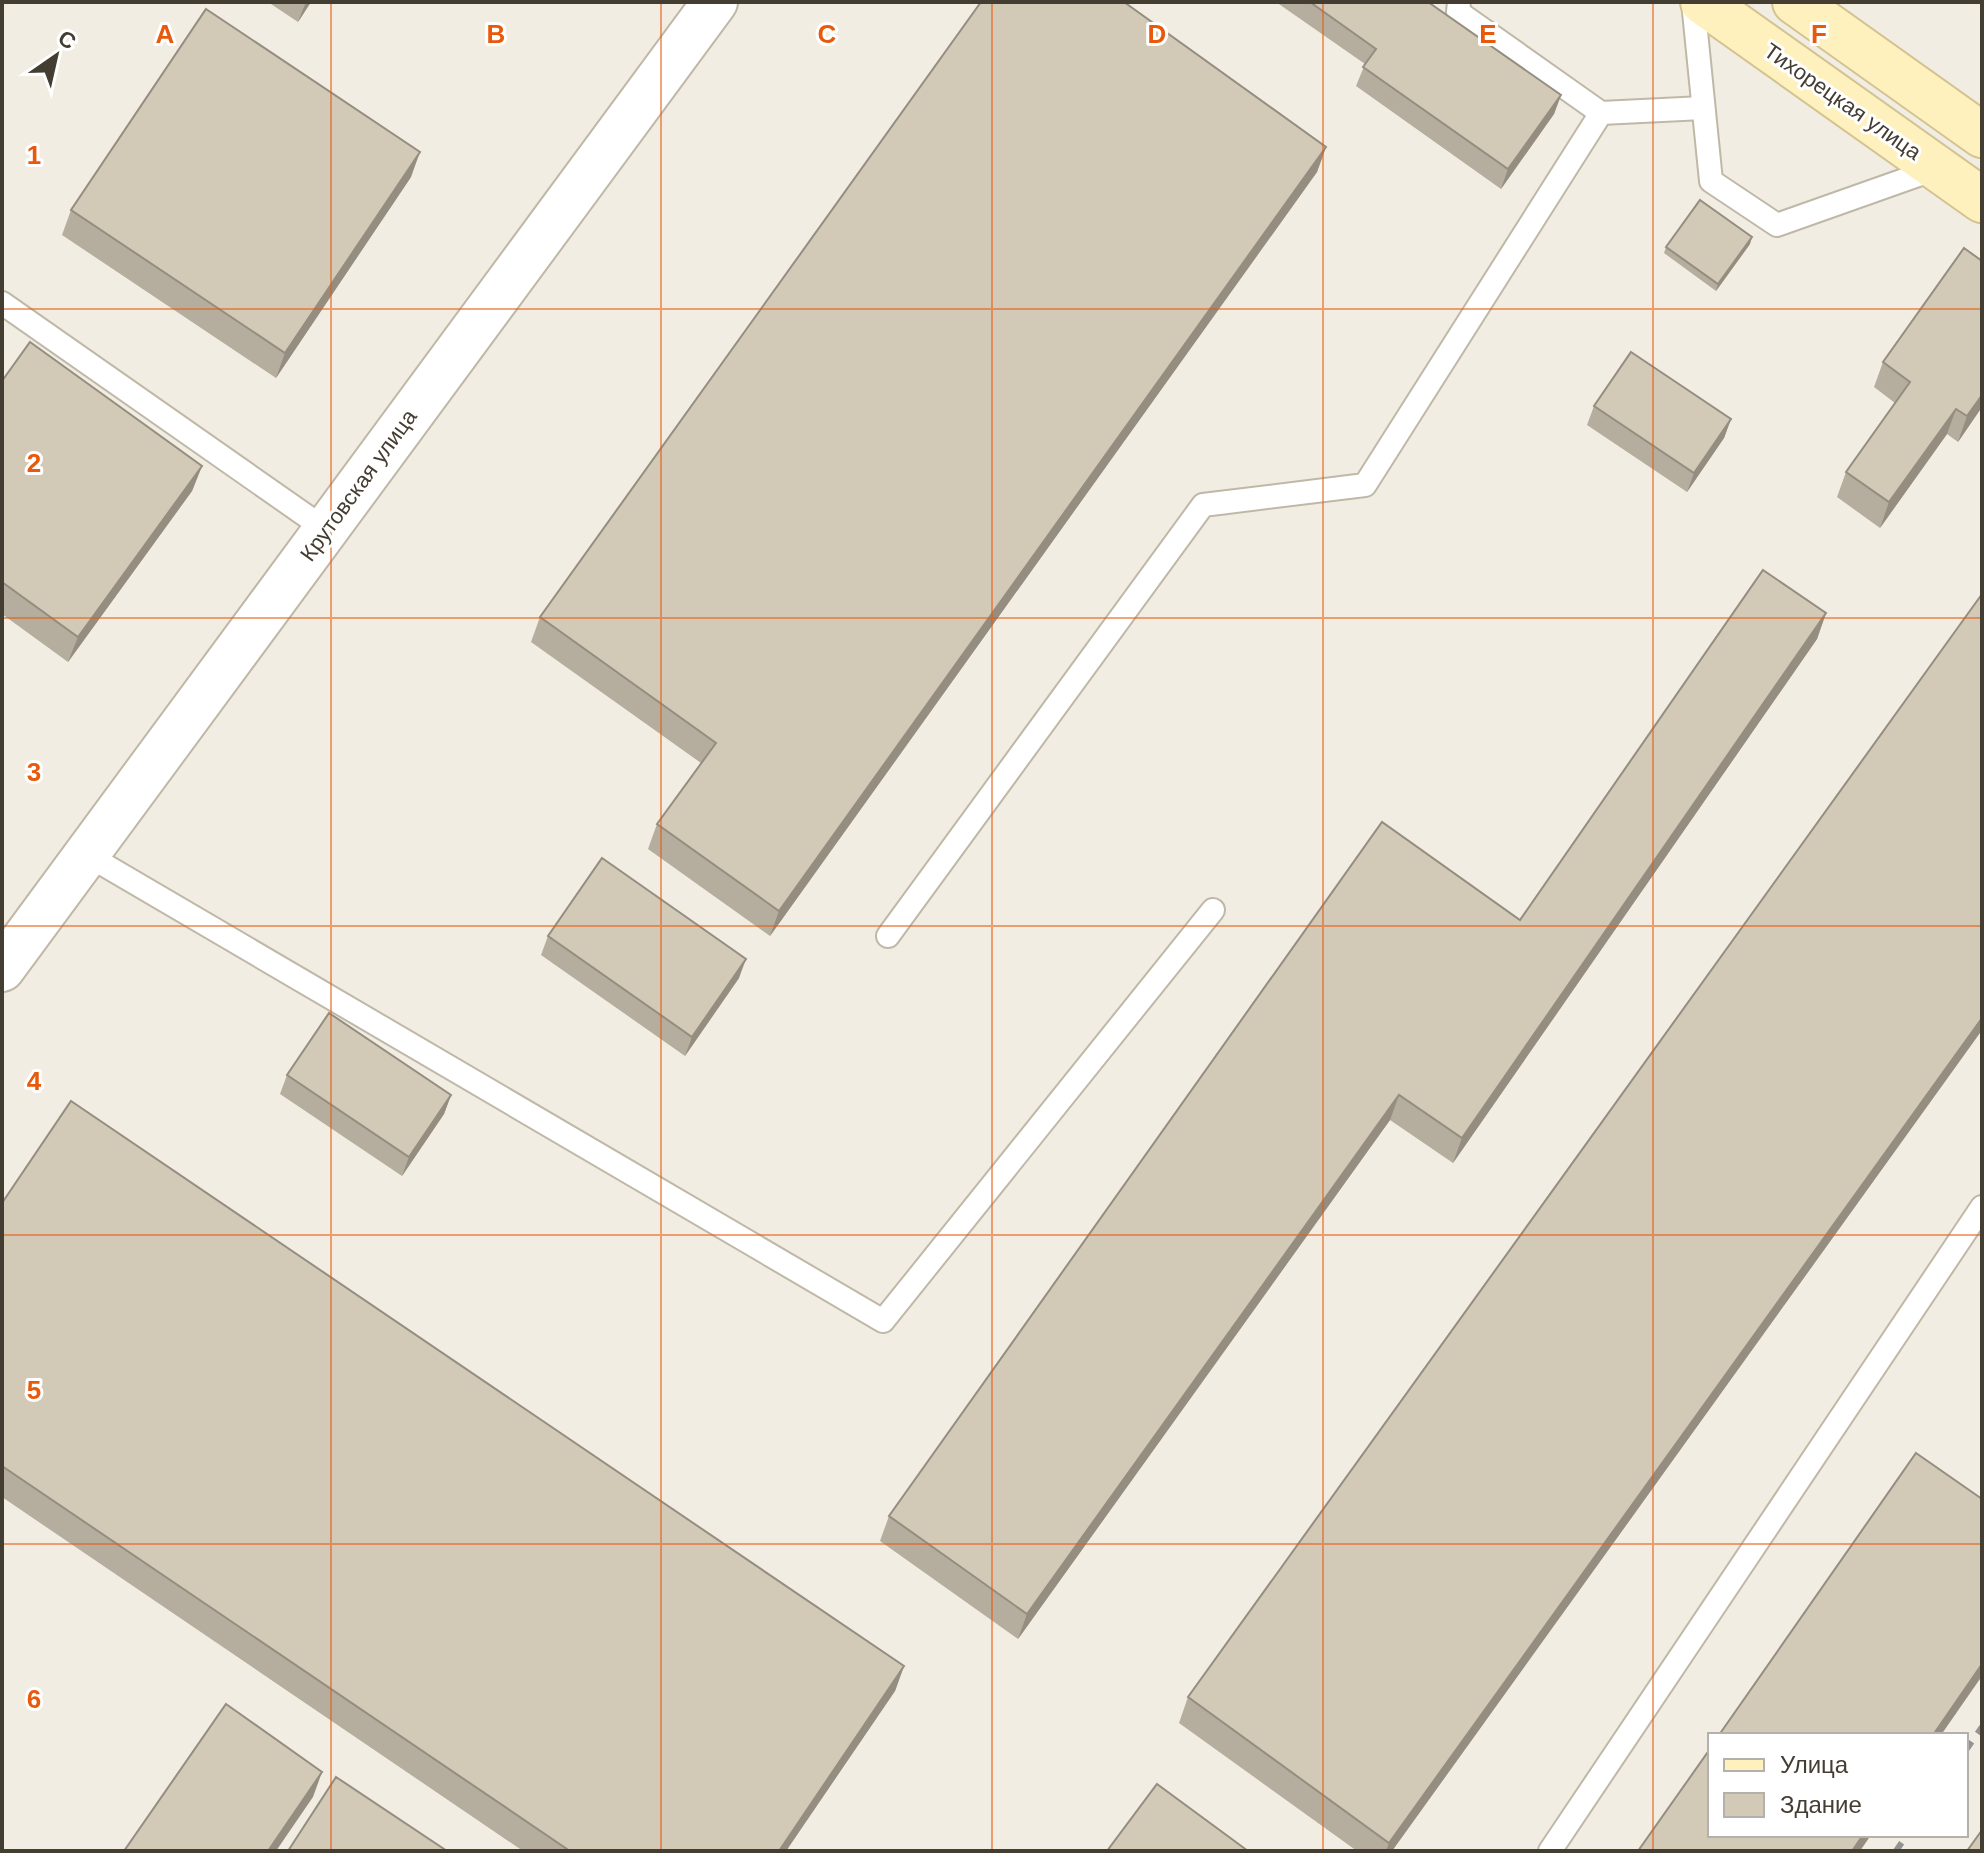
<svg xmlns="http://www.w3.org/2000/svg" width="1984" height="1853" font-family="Arial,sans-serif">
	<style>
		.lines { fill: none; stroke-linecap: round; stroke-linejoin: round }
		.lane-casing { stroke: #c0b8a7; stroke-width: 26 }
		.street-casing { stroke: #c0b8a7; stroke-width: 48 }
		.secondary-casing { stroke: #d3c390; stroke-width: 48 }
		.lane { stroke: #fff; stroke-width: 22 }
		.street { stroke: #fff; stroke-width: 44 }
		.secondary { stroke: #fff1be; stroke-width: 44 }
		.rail { stroke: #939393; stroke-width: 6; stroke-dasharray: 10 10; stroke-linecap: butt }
		.wall { fill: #b5ad9d }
		.shaded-wall { fill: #948d80 }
		.building { fill: #d3c9b7; stroke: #948d80; stroke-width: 2 }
		.grid { fill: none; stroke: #e8590c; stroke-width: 2; stroke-opacity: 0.55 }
		.labels { text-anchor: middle; stroke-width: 6; stroke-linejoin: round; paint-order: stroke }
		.street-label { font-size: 22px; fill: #433d32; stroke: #fff }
		.grid-label { font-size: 26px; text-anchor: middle; font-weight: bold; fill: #e8590c; stroke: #fff; stroke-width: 6; stroke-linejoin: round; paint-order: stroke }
	</style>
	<rect width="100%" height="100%" fill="#f1ede2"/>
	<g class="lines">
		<g class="lane-casing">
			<g id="lane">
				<path d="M 1693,2 L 1711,181 L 1777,225 L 1938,168"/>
				<path d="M 1601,113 L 1703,108"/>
				<path d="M 2,303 L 325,529"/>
				<path d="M 89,856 L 883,1321 L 1213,910"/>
				<path d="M 888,936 L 1203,505 L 1365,485 L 1601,113 L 1458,12 L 1459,2"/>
				<path d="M 1550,1851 L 1982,1207"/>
			</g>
		</g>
		<g class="street-casing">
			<path id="street" d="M 2,969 L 715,2"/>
		</g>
		<g class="secondary-casing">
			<g id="secondary">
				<path d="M 1703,2 L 1982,200"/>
				<path d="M 1795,2 L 1982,135"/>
			</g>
		</g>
		<use href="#lane" class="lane"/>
		<use href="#street" class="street"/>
		<use href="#secondary" class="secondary"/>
		<g class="rail">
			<path d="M 1966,1750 L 1982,1727"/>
			<path d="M 1896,1851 L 1907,1835"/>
		</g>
	</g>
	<g class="wall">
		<path d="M 268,2 L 311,2 L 298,22 Z"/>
		<path d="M 1276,2 L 1428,2 L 1561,95 L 1554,114 L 1501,189 L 1356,86 L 1365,64 Z"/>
		<path d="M 1326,147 L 1317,172 L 770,936 L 648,849 L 657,824 L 701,763 L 531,642 L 540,617 Z"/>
		<path d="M 411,177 L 276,378 L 62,235 L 71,210 Z"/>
		<path d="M 1750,244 L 1716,291 L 1664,253 L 1666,247 Z"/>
		<path d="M 1883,362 L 1982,407 L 1958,442 L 1947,434 L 1880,528 L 1837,497 L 1846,472 L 1895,403 L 1874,387 Z"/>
		<path d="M 2,381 L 202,466 L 192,491 L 68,662 L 2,614 Z"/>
		<path d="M 1594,406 L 1731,419 L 1724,438 L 1687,492 L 1587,425 Z"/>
		<path d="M 1826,613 L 1817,639 L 1453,1163 L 1390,1120 L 1018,1639 L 880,1541 L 889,1516 L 1520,920 Z"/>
		<path d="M 548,936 L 739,978 L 685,1056 L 541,955 Z"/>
		<path d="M 1982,1030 L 1392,1851 L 1357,1851 L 1179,1723 L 1188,1697 Z"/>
		<path d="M 287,1075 L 451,1095 L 444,1114 L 402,1176 L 280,1094 Z"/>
		<path d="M 2,1203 L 904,1666 L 895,1691 L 786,1851 L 523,1851 L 2,1497 Z"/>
	</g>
	<g class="shaded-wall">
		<path d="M 306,2 L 311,2 L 298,22 Z"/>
		<path d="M 1561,95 L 1554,114 L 1501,189 L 1508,169 Z"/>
		<path d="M 1326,147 L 1317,172 L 770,936 L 779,911 Z"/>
		<path d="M 420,152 L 411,177 L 276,378 L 285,353 Z"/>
		<path d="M 1752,237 L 1750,244 L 1716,291 L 1718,284 Z"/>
		<path d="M 1982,395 L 1982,407 L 1958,442 L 1967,416 Z"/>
		<path d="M 1956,409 L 1947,434 L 1880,528 L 1889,502 Z"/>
		<path d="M 1731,419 L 1724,438 L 1687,492 L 1694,473 Z"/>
		<path d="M 202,466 L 192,491 L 68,662 L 78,637 Z"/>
		<path d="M 1826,613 L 1817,639 L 1453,1163 L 1462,1138 Z"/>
		<path d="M 746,959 L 739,978 L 685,1056 L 692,1037 Z"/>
		<path d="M 1982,1018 L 1982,1030 L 1392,1851 L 1386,1851 L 1389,1843 Z"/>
		<path d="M 451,1095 L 444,1114 L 402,1176 L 409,1157 Z"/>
		<path d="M 1399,1095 L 1390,1120 L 1018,1639 L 1027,1614 Z"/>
		<path d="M 1982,1664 L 1982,1676 L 1941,1735 L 1933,1735 Z"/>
		<path d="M 904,1666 L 895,1691 L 786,1851 L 779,1851 Z"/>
		<path d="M 322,1772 L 313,1797 L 276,1851 L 268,1851 Z"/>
		<path d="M 1863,1835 L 1871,1835 L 1860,1851 L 1852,1851 Z"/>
	</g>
	<g class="building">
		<path d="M 981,2 L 1124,2 L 1326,147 L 779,911 L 657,824 L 716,743 L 540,617 Z"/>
		<path d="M 1310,2 L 1428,2 L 1561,95 L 1508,169 L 1363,67 L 1376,49 Z"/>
		<path d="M 206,9 L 420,152 L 285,353 L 71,210 Z"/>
		<path d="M 1700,200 L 1752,237 L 1718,284 L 1666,247 Z"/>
		<path d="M 1964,248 L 1982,261 L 1982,395 L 1967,416 L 1956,409 L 1889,502 L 1846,472 L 1910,382 L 1883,362 Z"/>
		<path d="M 30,342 L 202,466 L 78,637 L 2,582 L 2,381 Z"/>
		<path d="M 1631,352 L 1731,419 L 1694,473 L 1594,406 Z"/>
		<path d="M 1763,570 L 1826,613 L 1462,1138 L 1399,1095 L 1027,1614 L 889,1516 L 1382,822 L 1520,920 Z"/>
		<path d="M 1982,594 L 1982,1018 L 1389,1843 L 1188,1697 Z"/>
		<path d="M 602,858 L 746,959 L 692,1037 L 548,936 Z"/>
		<path d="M 329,1013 L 451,1095 L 409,1157 L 287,1075 Z"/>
		<path d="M 71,1101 L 904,1666 L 779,1851 L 570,1851 L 2,1466 L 2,1203 Z"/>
		<path d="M 1916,1453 L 1982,1499 L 1982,1664 L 1933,1735 L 1719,1735 Z"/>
		<path d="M 226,1704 L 322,1772 L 268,1851 L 124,1851 Z"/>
		<path d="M 1710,1749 L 1710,1835 L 1863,1835 L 1852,1851 L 1638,1851 Z"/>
		<path d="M 336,1777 L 447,1851 L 288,1851 Z"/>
		<path d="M 1157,1784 L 1248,1851 L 1107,1851 Z"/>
		<path d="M 1982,1830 L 1982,1851 L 1967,1851 Z"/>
	</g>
	<path class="grid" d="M 331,2 L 331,1851M 661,2 L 661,1851M 992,2 L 992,1851M 1323,2 L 1323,1851M 1653,2 L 1653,1851M 2,309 L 1982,309M 2,618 L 1982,618M 2,926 L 1982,926M 2,1235 L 1982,1235M 2,1544 L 1982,1544"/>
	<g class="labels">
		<g class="street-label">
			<text transform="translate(1843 101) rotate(35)" y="8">Тихорецкая улица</text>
			<text transform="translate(358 485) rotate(-54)" y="8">Крутовская улица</text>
		</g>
	</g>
	<g class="grid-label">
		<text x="165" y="43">A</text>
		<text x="496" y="43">B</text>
		<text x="827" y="43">C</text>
		<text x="1157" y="43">D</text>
		<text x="1488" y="43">E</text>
		<text x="1819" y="43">F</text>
		<text x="34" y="164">1</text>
		<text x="34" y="472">2</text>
		<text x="34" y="781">3</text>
		<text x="34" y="1090">4</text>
		<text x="34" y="1399">5</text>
		<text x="34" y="1708">6</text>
	</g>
	<rect width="1984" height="1853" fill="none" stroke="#433d32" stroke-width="8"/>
	<rect x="1708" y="1733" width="260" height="104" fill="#ffffff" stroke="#b4b1ad" stroke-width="2"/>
	<rect x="1724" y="1759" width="40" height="12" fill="#fff1be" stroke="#b4b1ad" stroke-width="2"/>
	<text x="1780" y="1773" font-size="24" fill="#433d32">Улица</text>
	<rect x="1724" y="1793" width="40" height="24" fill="#d3c9b7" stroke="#b4b1ad" stroke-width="2"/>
	<text x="1780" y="1813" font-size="24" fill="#433d32">Здание</text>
	<g transform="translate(56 56) rotate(34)" stroke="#ffffff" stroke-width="6" paint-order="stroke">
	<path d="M0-6L14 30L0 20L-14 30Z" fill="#433d32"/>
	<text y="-12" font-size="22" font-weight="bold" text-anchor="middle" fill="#433d32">С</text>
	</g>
</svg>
